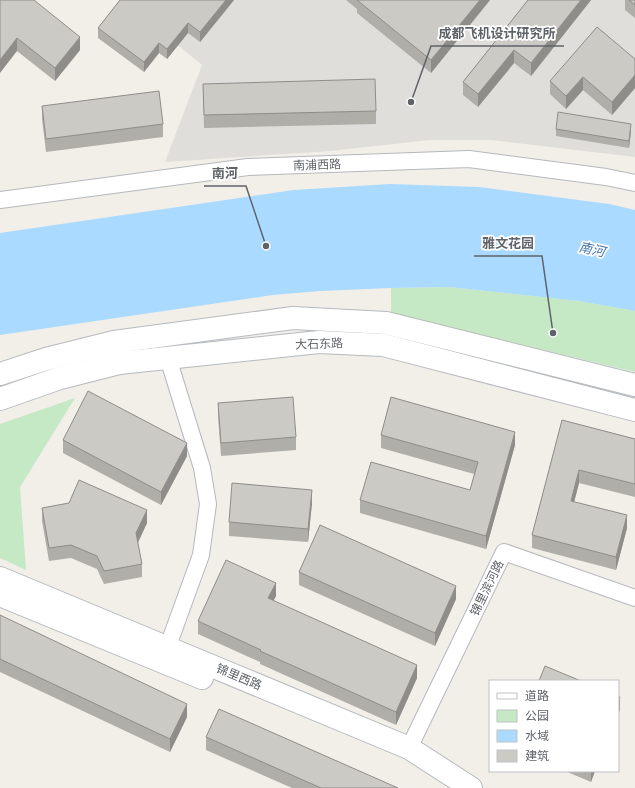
<svg xmlns="http://www.w3.org/2000/svg" width="635" height="788" font-family="Jost,'Noto Sans SC',sans-serif">
	<style>
		.industrial { fill: #e0deda }
		.green { fill: #c5e8c5 }
		.water { fill: #aadaff }
		.lines { fill: none; stroke-linecap: round; stroke-linejoin: round }
		.street-casing { stroke: #b5b8bc; stroke-width: 18 }
		.secondary-casing { stroke: #b6babf; stroke-width: 24 }
		.street { stroke: #fff; stroke-width: 16 }
		.secondary { stroke: #fff; stroke-width: 22 }
		.wall { fill: #afaea9 }
		.shaded-wall { fill: #8f8d8a }
		.building { fill: #cccac5; stroke: #8f8d8a }
		.labels { text-anchor: middle; stroke-width: 3.5; stroke-linejoin: round; paint-order: stroke }
		.street-label { font-size: 12px; fill: #5f6368; stroke: #fff }
		.water-label { font-size: 13px; font-style: italic; fill: #4174aa; stroke: #fff }
		.leader { fill: none; stroke: #5f6368; stroke-width: 1.5 }
		.callout-dot { fill: #5f6368; stroke: #fff; stroke-width: 1.5 }
		.callout-label { font-size: 13px; text-anchor: middle; font-weight: bold; fill: #5f6368; stroke: #fff; stroke-width: 3.5; stroke-linejoin: round; paint-order: stroke }
	</style>
	<rect width="100%" height="100%" fill="#f1efe8"/>
	<path class="industrial" d="M 122,0 L 635,0 L 635,157 L 491,140 L 430,140 L 330,151 L 165,162 L 202,65 Z"/>
	<g class="green">
		<path d="M 449,287 L 579,301 L 635,311 L 635,372 L 391,313 L 391,288 Z"/>
		<path d="M 75,398 L 20,487 L 26,570 L 0,558 L 0,424 Z"/>
	</g>
	<path class="water" d="M 390,184 L 479,187 L 609,204 L 635,210 L 635,311 L 579,301 L 449,287 L 391,288 L 320,291 L 273,295 L 0,335 L 0,233 L 294,190 Z"/>
	<g class="lines">
		<g class="street-casing">
			<g id="street">
				<path d="M 0,200 L 248,167 L 469,159 L 606,177 L 635,183"/>
				<path d="M 164,657 L 201,555 L 208,504 L 202,468 L 168,358"/>
				<path d="M 409,748 L 504,552 L 635,598"/>
			</g>
		</g>
		<g class="secondary-casing">
			<g id="secondary">
				<path d="M 0,374 L 46,359 L 114,342 L 293,318 L 386,323 L 635,385"/>
				<path d="M 0,399 L 60,378 L 119,363 L 319,342 L 383,345 L 635,410"/>
				<path d="M 0,578 L 409,748 L 471,788"/>
				<path d="M 0,595 L 202,678"/>
			</g>
		</g>
		<use href="#street" class="street"/>
		<use href="#secondary" class="secondary"/>
	</g>
	<g class="wall">
		<path d="M 0,0 L 80,50 L 55,81 L 17,51 Z"/>
		<path d="M 120,0 L 234,0 L 200,42 L 188,33 L 167,59 L 159,53 L 144,72 L 98,38 L 98,28 Z"/>
		<path d="M 346,0 L 490,0 L 431,73 L 357,13 L 357,9 Z"/>
		<path d="M 528,0 L 591,0 L 531,76 L 514,63 L 478,107 L 463,95 L 463,82 Z"/>
		<path d="M 625,0 L 635,0 L 635,18 L 625,10 Z"/>
		<path d="M 635,59 L 635,88 L 612,115 L 583,90 L 566,109 L 550,94 L 550,81 Z"/>
		<path d="M 203,84 L 376,111 L 376,124 L 204,128 Z"/>
		<path d="M 42,106 L 163,124 L 163,137 L 46,152 L 42,119 Z"/>
		<path d="M 556,129 L 631,131 L 629,148 L 556,136 Z"/>
		<path d="M 218,403 L 296,437 L 296,450 L 221,456 L 218,416 Z"/>
		<path d="M 562,420 L 635,439 L 635,497 L 579,483 L 574,502 L 627,528 L 616,570 L 532,548 L 532,535 Z"/>
		<path d="M 381,435 L 515,445 L 486,549 L 360,513 L 360,500 L 470,490 L 474,474 L 381,448 Z"/>
		<path d="M 63,440 L 187,456 L 161,505 L 63,453 Z"/>
		<path d="M 312,503 L 308,542 L 229,536 L 229,522 Z"/>
		<path d="M 42,508 L 147,523 L 138,543 L 142,564 L 142,577 L 104,584 L 97,569 L 71,558 L 49,561 L 42,521 Z"/>
		<path d="M 299,572 L 456,599 L 435,646 L 299,585 Z"/>
		<path d="M 276,596 L 273,601 L 417,678 L 396,725 L 260,664 L 260,662 L 198,634 L 198,621 Z"/>
		<path d="M 0,615 L 187,717 L 170,752 L 0,672 Z"/>
		<path d="M 206,737 L 398,788 L 292,788 L 206,750 Z"/>
		<path d="M 565,771 L 595,771 L 591,782 Z"/>
	</g>
	<g class="shaded-wall">
		<path d="M 226,0 L 234,0 L 200,42 L 200,32 Z"/>
		<path d="M 480,0 L 490,0 L 431,73 L 431,60 Z"/>
		<path d="M 581,0 L 591,0 L 531,76 L 531,63 Z"/>
		<path d="M 188,23 L 188,33 L 167,59 L 167,49 Z"/>
		<path d="M 80,37 L 80,50 L 55,81 L 55,68 Z"/>
		<path d="M 17,38 L 17,51 L 0,73 L 0,60 Z"/>
		<path d="M 159,43 L 159,53 L 144,72 L 144,62 Z"/>
		<path d="M 514,50 L 514,63 L 478,107 L 478,94 Z"/>
		<path d="M 635,75 L 635,88 L 612,115 L 612,102 Z"/>
		<path d="M 583,77 L 583,90 L 566,109 L 566,96 Z"/>
		<path d="M 631,124 L 631,131 L 629,148 L 629,141 Z"/>
		<path d="M 515,432 L 515,445 L 486,549 L 486,536 Z"/>
		<path d="M 187,443 L 187,456 L 161,505 L 161,492 Z"/>
		<path d="M 579,470 L 579,483 L 571,514 L 571,501 Z"/>
		<path d="M 312,490 L 312,503 L 308,542 L 308,529 Z"/>
		<path d="M 147,510 L 147,523 L 136,546 L 136,533 Z"/>
		<path d="M 627,515 L 627,528 L 616,570 L 616,557 Z"/>
		<path d="M 276,583 L 276,596 L 268,611 L 268,598 Z"/>
		<path d="M 456,586 L 456,599 L 435,646 L 435,633 Z"/>
		<path d="M 417,665 L 417,678 L 396,725 L 396,712 Z"/>
		<path d="M 620,697 L 620,710 L 618,715 L 618,702 Z"/>
		<path d="M 187,704 L 187,717 L 170,752 L 170,739 Z"/>
		<path d="M 591,771 L 595,771 L 591,782 Z"/>
	</g>
	<g class="building">
		<path d="M 0,0 L 34,0 L 80,37 L 55,68 L 17,38 L 0,60 Z"/>
		<path d="M 120,0 L 226,0 L 200,32 L 188,23 L 167,49 L 159,43 L 144,62 L 98,28 Z"/>
		<path d="M 357,0 L 480,0 L 431,60 Z"/>
		<path d="M 528,0 L 581,0 L 531,63 L 514,50 L 478,94 L 463,82 Z"/>
		<path d="M 629,0 L 635,0 L 635,5 Z"/>
		<path d="M 597,27 L 635,59 L 635,75 L 612,102 L 583,77 L 566,96 L 550,81 Z"/>
		<path d="M 375,79 L 376,111 L 204,115 L 203,84 Z"/>
		<path d="M 159,91 L 163,124 L 46,139 L 42,106 Z"/>
		<path d="M 558,112 L 631,124 L 629,141 L 556,129 Z"/>
		<path d="M 88,391 L 187,443 L 161,492 L 63,440 Z"/>
		<path d="M 293,397 L 296,437 L 221,443 L 218,403 Z"/>
		<path d="M 391,397 L 515,432 L 486,536 L 360,500 L 371,462 L 470,490 L 478,462 L 381,435 Z"/>
		<path d="M 562,420 L 635,439 L 635,484 L 579,470 L 571,501 L 627,515 L 616,557 L 532,535 Z"/>
		<path d="M 79,480 L 147,510 L 136,533 L 142,564 L 104,571 L 97,556 L 71,545 L 49,548 L 42,508 L 69,503 Z"/>
		<path d="M 232,483 L 312,490 L 308,529 L 229,522 Z"/>
		<path d="M 320,525 L 456,586 L 435,633 L 299,572 Z"/>
		<path d="M 226,560 L 276,583 L 268,598 L 417,665 L 396,712 L 260,651 L 261,650 L 198,621 Z"/>
		<path d="M 0,615 L 187,704 L 170,739 L 0,659 Z"/>
		<path d="M 545,666 L 581,681 L 539,681 Z"/>
		<path d="M 618,696 L 620,697 L 618,702 Z"/>
		<path d="M 219,709 L 398,788 L 321,788 L 206,737 Z"/>
	</g>
	<g class="labels">
		<g class="street-label">
			<text transform="translate(317 165) rotate(-2)" y="4">南浦西路</text>
			<text transform="translate(319 344) rotate(-2)" y="4">大石东路</text>
			<text transform="translate(487 588) rotate(-64)" y="4">锦里滨河路</text>
			<text transform="translate(239 677) rotate(23)" y="4">锦里西路</text>
		</g>
		<g class="water-label">
			<text transform="translate(592 249) rotate(13)" y="5">南河</text>
		</g>
	</g>
	<path class="leader" d="M411 102L431 46H564M266 246L246 186H204M553 333L542 256H474"/>
	<g class="callout-dot">
		<circle cx="411" cy="102" r="4"/>
		<circle cx="266" cy="246" r="4"/>
		<circle cx="553" cy="333" r="4"/>
	</g>
	<g class="callout-label">
		<text x="497" y="38">成都飞机设计研究所</text>
		<text x="225" y="178">南河</text>
		<text x="508" y="248">雅文花园</text>
	</g>
	<rect x="489" y="680" width="130" height="92" fill="#ffffff" stroke="#bfc1c3"/>
	<rect x="497" y="693" width="20" height="6" fill="#ffffff" stroke="#bfc1c3"/>
	<text x="525" y="700" font-size="12" fill="#5f6368">道路</text>
	<rect x="497" y="710" width="20" height="12" fill="#c5e8c5" stroke="#bfc1c3"/>
	<text x="525" y="720" font-size="12" fill="#5f6368">公园</text>
	<rect x="497" y="730" width="20" height="12" fill="#aadaff" stroke="#bfc1c3"/>
	<text x="525" y="740" font-size="12" fill="#5f6368">水域</text>
	<rect x="497" y="750" width="20" height="12" fill="#cccac5" stroke="#bfc1c3"/>
	<text x="525" y="760" font-size="12" fill="#5f6368">建筑</text>
</svg>
